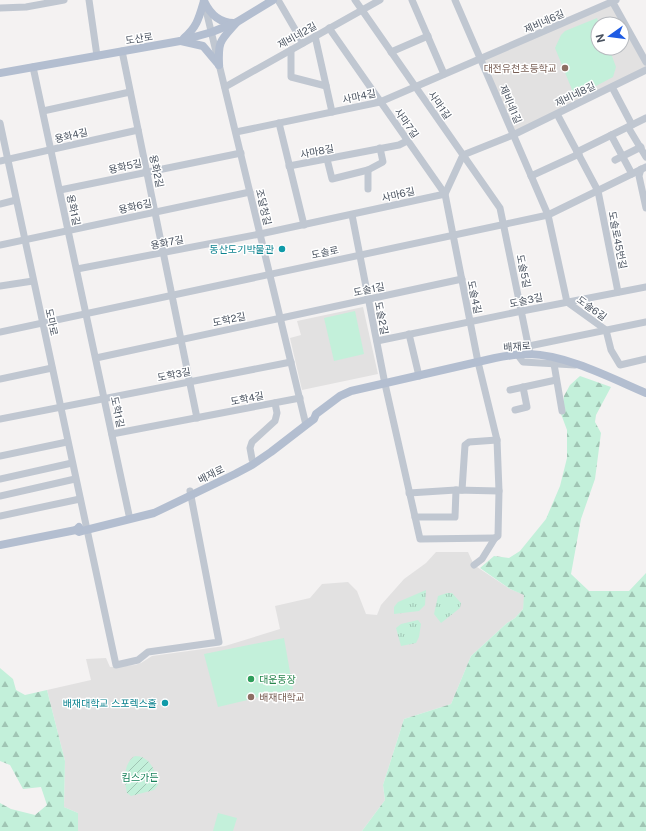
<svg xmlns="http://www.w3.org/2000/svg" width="646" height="831" font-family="'Public Sans','Noto Sans KR',sans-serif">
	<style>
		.education { fill: #e2e1e1; fill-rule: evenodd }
		.grass { fill: url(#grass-tufts) }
		.forest { fill: url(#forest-firs) }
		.park { fill: #c3f0da }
		.garden { fill: url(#garden-furrows) }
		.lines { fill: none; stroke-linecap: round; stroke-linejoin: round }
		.minor { stroke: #c0c7d1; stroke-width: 7 }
		.major { stroke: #b3bed0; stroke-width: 8 }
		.education-dot { fill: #8d6e63; stroke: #fff; stroke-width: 1.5 }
		.culture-dot { fill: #0f9aa8; stroke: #fff; stroke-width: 1.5 }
		.leisure-dot { fill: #2e9e5b; stroke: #fff; stroke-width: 1.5 }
		.labels { text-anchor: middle; stroke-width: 3; stroke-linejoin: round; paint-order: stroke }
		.street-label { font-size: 10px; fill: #4a5360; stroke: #fff }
		.education-label { font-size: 10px; fill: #785e54; stroke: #fff; text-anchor: end }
		.culture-label { font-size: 10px; fill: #0d838f; stroke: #fff; text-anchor: end }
		.leisure-label { font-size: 10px; fill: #27864d; stroke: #fff; text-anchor: start }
		.park-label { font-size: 10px; fill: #19825b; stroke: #fff }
	</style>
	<defs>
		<pattern id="grass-tufts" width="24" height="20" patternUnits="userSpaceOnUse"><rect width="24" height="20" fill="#c3f0da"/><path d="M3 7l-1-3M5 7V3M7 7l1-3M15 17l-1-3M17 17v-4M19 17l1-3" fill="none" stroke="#a0c5b4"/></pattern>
		<pattern id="forest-firs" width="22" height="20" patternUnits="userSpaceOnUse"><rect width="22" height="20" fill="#c3f0da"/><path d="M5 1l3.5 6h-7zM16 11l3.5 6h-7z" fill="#a0c5b4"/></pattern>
		<pattern id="garden-furrows" width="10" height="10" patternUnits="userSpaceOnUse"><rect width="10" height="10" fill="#c3f0da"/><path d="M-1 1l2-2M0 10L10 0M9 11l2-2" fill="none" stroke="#a0c5b4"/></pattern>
	</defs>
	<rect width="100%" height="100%" fill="#f4f2f2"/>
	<g class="education">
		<path d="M 613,4 L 646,66 L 646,70 L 513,135 L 480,59 ZM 598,24 L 622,24 L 622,48 L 598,48 Z"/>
		<path d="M 363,307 L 378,374 L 302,390 L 290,338 L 301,335 L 297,321 Z"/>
		<path d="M 436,552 L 468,552 L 474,565 L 510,589 L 525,595 L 523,609 L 515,618 L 507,623 L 471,656 L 451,704 L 404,719 L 383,785 L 385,800 L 362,831 L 78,831 L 78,813 L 64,807 L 65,761 L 47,690 L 91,680 L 86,659 L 106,658 L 110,667 L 135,665 L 141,663 L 152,656 L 225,646 L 280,629 L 275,606 L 310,598 L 322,584 L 348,582 L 357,591 L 366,614 L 377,615 L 381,605 L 404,579 L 426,563 Z"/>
	</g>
	<g class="grass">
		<path d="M 426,590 L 425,605 L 419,611 L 394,614 L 394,607 L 398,602 Z"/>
		<path d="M 447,593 L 452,593 L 461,603 L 460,608 L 441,623 L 434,614 L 438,596 Z"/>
		<path d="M 418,620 L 421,624 L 419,637 L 416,643 L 401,646 L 396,628 L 401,624 Z"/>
	</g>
	<g class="forest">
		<path d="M 580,376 L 611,387 L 596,415 L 595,422 L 601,433 L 595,479 L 581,519 L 571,574 L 589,591 L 629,591 L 646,573 L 646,831 L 362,831 L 385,800 L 383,785 L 404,719 L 451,704 L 471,656 L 507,623 L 515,618 L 523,609 L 524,595 L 510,589 L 480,568 L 494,556 L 509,558 L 520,551 L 546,519 L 560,486 L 567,458 L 567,430 L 561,414 L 564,396 L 570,385 Z"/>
		<path d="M 0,668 L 13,679 L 16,690 L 25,695 L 47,690 L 65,761 L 64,807 L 78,813 L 78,831 L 0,831 L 0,803 L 11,809 L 35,815 L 47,805 L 41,787 L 23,789 L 10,765 L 0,761 Z"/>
	</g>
	<g class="park">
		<path d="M 597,18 L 599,24 L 598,24 L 598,48 L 609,48 L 616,67 L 613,77 L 575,97 L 555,48 L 561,35 L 565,31 Z"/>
		<path d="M 355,311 L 364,354 L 334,361 L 324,318 Z"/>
		<path d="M 284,638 L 293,689 L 218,707 L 204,654 Z"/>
		<path d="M 218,813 L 237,818 L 233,831 L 213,831 Z"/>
	</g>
	<path class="garden" d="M 135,756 C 151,756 156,773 158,785 L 154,790 L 131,796 L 127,793 C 124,781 123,763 135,756 Z"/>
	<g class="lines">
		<g class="minor">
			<path d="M 89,0 L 97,56"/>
			<path d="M 278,0 L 303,43"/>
			<path d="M 355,0 L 500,208 L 530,354"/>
			<path d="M 412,0 L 444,74"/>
			<path d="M 455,0 L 548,215 L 567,302 L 606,330 L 611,350 L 620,365 L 646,359"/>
			<path d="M 612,1 L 646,62"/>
			<path d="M 205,6 L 306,425"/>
			<path d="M 0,8 L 26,7 L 64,0"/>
			<path d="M 329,28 L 445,194 L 478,362 L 497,440 L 499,491 L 498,536 L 495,538 L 482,559 L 474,565"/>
			<path d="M 315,36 L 332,112"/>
			<path d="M 291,50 L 291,77 L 326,86"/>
			<path d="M 122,51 L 197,418"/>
			<path d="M 391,52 L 428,36"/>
			<path d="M 33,67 L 129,515"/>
			<path d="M 225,87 L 380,0"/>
			<path d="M 612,87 L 632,125"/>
			<path d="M 43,111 L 130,92"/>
			<path d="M 557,114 L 598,191 L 618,292"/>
			<path d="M 0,123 L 116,665 L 138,660 L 148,652 L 219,642 L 190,491"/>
			<path d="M 279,123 L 304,225"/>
			<path d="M 628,127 L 646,157"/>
			<path d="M 236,132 L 380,102 L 616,0"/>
			<path d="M 611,135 L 632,174"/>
			<path d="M 577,152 L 646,118"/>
			<path d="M 327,159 L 332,179 L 368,170 L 383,162 L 380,148"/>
			<path d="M 615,160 L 641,147"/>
			<path d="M 0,161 L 138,130"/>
			<path d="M 289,166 L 399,145 L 407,141"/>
			<path d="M 641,169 L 639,176 L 646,208"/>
			<path d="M 368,170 L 368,189"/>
			<path d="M 531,176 L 579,154"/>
			<path d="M 60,190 L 241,153"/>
			<path d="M 0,204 L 16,200"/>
			<path d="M 352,215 L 385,384 L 420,539 L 495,538"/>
			<path d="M 0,245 L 250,192"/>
			<path d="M 77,269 L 260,234 L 445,194 L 463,155 L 513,135 L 646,70"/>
			<path d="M 0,286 L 33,281"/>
			<path d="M 0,332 L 548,215 L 646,167"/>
			<path d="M 409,334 L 419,376"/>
			<path d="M 377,341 L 522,311 L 646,287"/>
			<path d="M 529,346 L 646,322"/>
			<path d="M 517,354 L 523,362 L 575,365"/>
			<path d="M 96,358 L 462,279"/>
			<path d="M 554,364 L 562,411"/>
			<path d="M 0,379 L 52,368"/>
			<path d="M 510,390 L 556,380"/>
			<path d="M 515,410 L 527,407 L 523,387"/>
			<path d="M 0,419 L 291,362"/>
			<path d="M 112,434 L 300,398"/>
			<path d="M 0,456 L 67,442"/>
			<path d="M 252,459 L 250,448 L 252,442 L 275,421 L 277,413 L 275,403"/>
			<path d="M 0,479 L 72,463"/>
			<path d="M 462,490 L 465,445 L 469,442 L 497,440"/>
			<path d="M 409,493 L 456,490 L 499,491"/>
			<path d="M 0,496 L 75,479"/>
			<path d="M 0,516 L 80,499"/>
			<path d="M 415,517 L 455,517 L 456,490"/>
		</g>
		<g class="major">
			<path d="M 204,1 C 210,14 219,23 234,23"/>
			<path d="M 184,38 C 197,27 199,18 204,1"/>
			<path d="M 181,41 L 203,46 L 219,65"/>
			<path d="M 219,65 C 218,41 220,41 236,23"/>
			<path d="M 0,73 L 180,41 L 212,32 L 237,22 L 273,0"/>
			<path d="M 76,530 L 79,532 L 86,530 L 154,513 L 235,474 L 252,465 L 271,452 L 306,425 L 314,419 L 316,414 L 340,396 L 351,391 L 495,358 C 506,356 517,354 529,354 C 567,355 611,378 646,393"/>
			<path d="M 0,545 L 76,530 L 79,527"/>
		</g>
	</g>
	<g class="education-dot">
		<circle cx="565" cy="68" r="4"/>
		<circle cx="251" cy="697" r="4"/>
	</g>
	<g class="culture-dot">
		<circle cx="282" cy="249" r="4"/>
		<circle cx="165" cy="703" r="4"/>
	</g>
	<circle class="leisure-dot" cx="251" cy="679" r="4"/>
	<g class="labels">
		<g class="street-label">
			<text transform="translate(544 21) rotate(-24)" y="4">제비네6길</text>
			<text transform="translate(297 35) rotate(-29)" y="4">제비네2길</text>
			<text transform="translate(139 38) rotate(-10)" y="4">도산로</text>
			<text transform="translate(575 94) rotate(-26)" y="4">제비네8길</text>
			<text transform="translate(359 96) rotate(-12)" y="4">사마4길</text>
			<text transform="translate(511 104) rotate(67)" y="4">제비네1길</text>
			<text transform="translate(440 105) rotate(55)" y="4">사마1길</text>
			<text transform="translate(407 123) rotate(55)" y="4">사마7길</text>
			<text transform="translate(71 135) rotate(-13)" y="4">용화4길</text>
			<text transform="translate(317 151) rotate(-11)" y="4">사마8길</text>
			<text transform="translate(125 166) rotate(-12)" y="4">용화5길</text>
			<text transform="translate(157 171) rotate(78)" y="4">용화2길</text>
			<text transform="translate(398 194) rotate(-13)" y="4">사마6길</text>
			<text transform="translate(135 206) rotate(-12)" y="4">용화6길</text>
			<text transform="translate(264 207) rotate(76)" y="4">조달청길</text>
			<text transform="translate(74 210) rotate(78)" y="4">용화1길</text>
			<text transform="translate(618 240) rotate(79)" y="4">도솔로45번길</text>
			<text transform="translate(167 242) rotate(-11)" y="4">용화7길</text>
			<text transform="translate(325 252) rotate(-12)" y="4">도솔로</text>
			<text transform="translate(524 271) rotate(78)" y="4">도솔5길</text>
			<text transform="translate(369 289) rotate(-12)" y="4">도솔1길</text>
			<text transform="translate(475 297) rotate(78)" y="4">도솔4길</text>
			<text transform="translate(526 300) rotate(-12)" y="4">도솔3길</text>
			<text transform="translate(592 308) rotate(36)" y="4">도솔6길</text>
			<text transform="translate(382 318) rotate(79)" y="4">도솔2길</text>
			<text transform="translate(229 319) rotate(-12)" y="4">도학2길</text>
			<text transform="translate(52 322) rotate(78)" y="4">도마로</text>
			<text transform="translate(517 346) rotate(-4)" y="4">배재로</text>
			<text transform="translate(174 374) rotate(-11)" y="4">도학3길</text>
			<text transform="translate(247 398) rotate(-11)" y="4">도학4길</text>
			<text transform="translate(118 412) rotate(78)" y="4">도학1길</text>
			<text transform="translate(211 474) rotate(-26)" y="4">배재로</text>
		</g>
		<g class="education-label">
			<text x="557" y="72">대전유천초등학교</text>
			<text x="259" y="701" text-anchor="start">배재대학교</text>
		</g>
		<g class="culture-label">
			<text x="274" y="253">동산도기박물관</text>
			<text x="157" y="707">배재대학교 스포렉스홀</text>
		</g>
		<g class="leisure-label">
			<text x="259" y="683">대운동장</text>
		</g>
		<g class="park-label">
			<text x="140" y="781">킴스가든</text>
		</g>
	</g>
	<g transform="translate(610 36) rotate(256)"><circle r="19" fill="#ffffff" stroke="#b7babf"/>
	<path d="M0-3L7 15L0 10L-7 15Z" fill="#1e5be3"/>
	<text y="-6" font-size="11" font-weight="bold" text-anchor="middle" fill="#4a5360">N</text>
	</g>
</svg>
